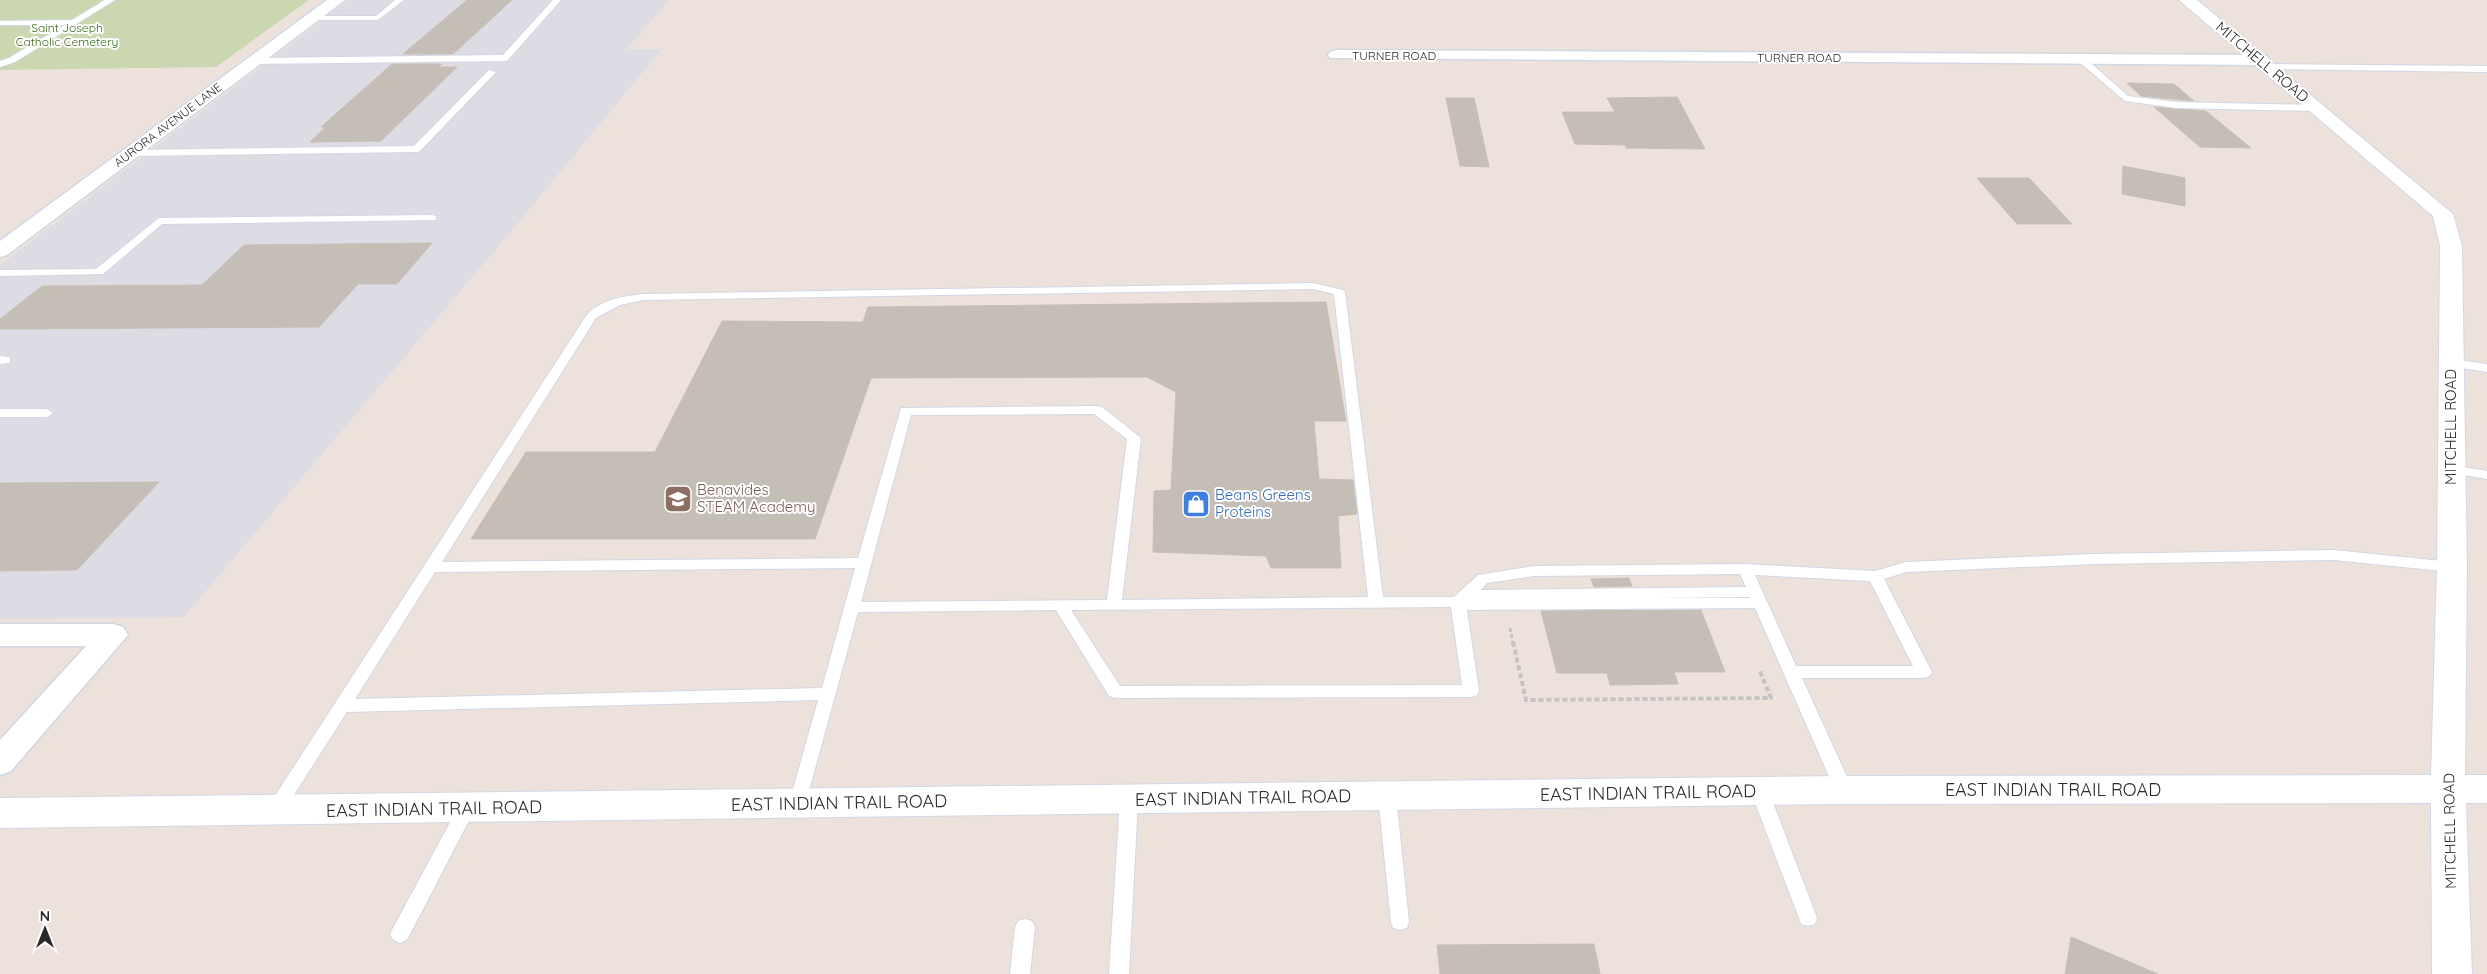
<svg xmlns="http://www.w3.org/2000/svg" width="2487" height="974" font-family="Quicksand,sans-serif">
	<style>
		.industrial { fill: #dddce5 }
		.cemetery { fill: #cbd7b1 }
		.building { fill: #c4beb7; stroke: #c8beb5 }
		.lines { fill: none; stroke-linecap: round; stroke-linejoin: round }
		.lane-casing { stroke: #d0d7e4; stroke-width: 2 }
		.street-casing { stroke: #d0d7e4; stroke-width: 3 }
		.secondary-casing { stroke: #d0d7e4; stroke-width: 2 }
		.path-far1 { stroke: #c3c3c3; stroke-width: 3; stroke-dasharray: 4 2.5; stroke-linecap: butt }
		.path { stroke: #c3c3c3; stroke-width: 4; stroke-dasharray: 5 3; stroke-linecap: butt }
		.lane { fill: #fff; fill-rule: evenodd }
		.street { fill: #fff; fill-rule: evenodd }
		.secondary { fill: #fff; fill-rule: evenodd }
		.labels { text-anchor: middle; stroke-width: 4; stroke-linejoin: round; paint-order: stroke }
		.far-park-label { font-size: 12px; fill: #366a17; stroke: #fff }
		.far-street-label { font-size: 12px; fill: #2a2a2a; stroke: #fff }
		.street-label { font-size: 15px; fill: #2a2a2a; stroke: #fff }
		.education-label { font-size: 15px; fill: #785e54; stroke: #fff; text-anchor: start }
		.shop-label { font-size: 15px; fill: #366cbe; stroke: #fff; text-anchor: start }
		.near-street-label { font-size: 18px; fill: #2a2a2a; stroke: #fff }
	</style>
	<rect width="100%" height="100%" fill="#ede2db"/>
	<path class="industrial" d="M 349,0 L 670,0 L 626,49 L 662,49 L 513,229 L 184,617 L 0,619 L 0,265 Z"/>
	<path class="cemetery" d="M 0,0 L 309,0 L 216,67 L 0,70 Z"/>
	<g class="building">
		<path d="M 467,0 L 512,0 L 453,54 L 403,54 Z"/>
		<path d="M 392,64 L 442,64 L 438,67 L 457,67 L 381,141 L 310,142 L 326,127 L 321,127 Z"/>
		<path d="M 2127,83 L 2174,84 L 2194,101 L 2141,96 Z"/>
		<path d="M 1677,97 L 1705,149 L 1626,148 L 1625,145 L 1575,144 L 1562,112 L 1615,112 L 1607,98 Z"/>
		<path d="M 1446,98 L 1474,98 L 1489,167 L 1460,166 Z"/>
		<path d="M 2154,107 L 2206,111 L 2251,148 L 2200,147 Z"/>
		<path d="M 2123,166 L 2185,178 L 2185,206 L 2122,194 Z"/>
		<path d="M 1977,178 L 2029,178 L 2072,224 L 2017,224 Z"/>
		<path d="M 432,243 L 397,284 L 358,284 L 319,327 L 0,329 L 0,319 L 42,286 L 202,285 L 244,245 Z"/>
		<path d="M 1326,302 L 1346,421 L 1314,421 L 1319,479 L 1353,480 L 1357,514 L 1338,516 L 1341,568 L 1271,568 L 1266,556 L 1153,552 L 1154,491 L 1171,490 L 1176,392 L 1147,377 L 871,378 L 815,539 L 471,539 L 526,452 L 655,452 L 722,321 L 863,322 L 868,307 Z"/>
		<path d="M 159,482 L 77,570 L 0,571 L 0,483 Z"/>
		<path d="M 1629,578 L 1632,586 L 1594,587 L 1591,579 Z"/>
		<path d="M 1701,610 L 1725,672 L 1674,672 L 1678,684 L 1610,685 L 1607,673 L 1557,673 L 1541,611 Z"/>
		<path d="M 2071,937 L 2158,974 L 2065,974 Z"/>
		<path d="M 1594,944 L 1600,974 L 1440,974 L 1437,945 Z"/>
	</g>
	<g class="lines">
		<g class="lane-casing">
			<g id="lane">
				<path d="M 105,0 L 115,0 L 15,62 L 0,67 L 0,61 L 9,58 L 65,25 L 0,25 L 0,21 L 72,20 Z"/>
				<path d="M 395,0 L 404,0 L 378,20 L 313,20 L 309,18 L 313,16 L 376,16 Z"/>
				<path d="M 553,0 L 561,0 L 508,60 L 505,61 L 254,64 L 250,61 L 254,58 L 503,55 Z"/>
				<path d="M 2078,57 L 2084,57 L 2128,96 L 2176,102 L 2317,105 L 2322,108 L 2317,111 L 2176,108 L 2125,101 L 2078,61 Z"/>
				<path d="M 2269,64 L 2487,66 L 2487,72 L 2266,69 L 2265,67 Z"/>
				<path d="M 489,70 L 496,72 L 420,151 L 417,152 L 132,156 L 127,153 L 132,150 L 414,146 Z"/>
				<path d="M 432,215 L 436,216 L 436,220 L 162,224 L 103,274 L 0,276 L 0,270 L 96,269 L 159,218 Z"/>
				<path d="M 1313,283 L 1343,290 L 1345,292 L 1383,597 L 1454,597 L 1478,575 L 1534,566 L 1745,564 L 1875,571 L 1906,562 L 2095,554 L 2334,550 L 2452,562 L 2457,563 L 2459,567 L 2457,571 L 2452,572 L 2334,560 L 2095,564 L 1906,572 L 1884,579 L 1932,672 L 1930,676 L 1924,678 L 1802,678 L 1853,790 L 1850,795 L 1844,797 L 1838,795 L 1835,790 L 1755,608 L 1467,610 L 1479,691 L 1477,695 L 1471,697 L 1115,698 L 1109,696 L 1056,610 L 858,612 L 804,809 L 798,811 L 792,809 L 789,804 L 818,700 L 347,712 L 281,815 L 275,817 L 269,815 L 266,810 L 269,805 L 586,316 C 599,300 624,296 643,294 ZM 1313,289 L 1334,294 L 1368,597 L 1122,600 L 1141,438 L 1102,407 L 1097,406 L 901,408 L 858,558 L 442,562 L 596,318 L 620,305 L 643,300 ZM 1094,414 L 1127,439 L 1107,600 L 861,602 L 911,415 ZM 855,568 L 822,688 L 355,699 L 435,572 ZM 1740,574 L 1746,587 L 1481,590 L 1487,583 L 1534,576 ZM 1755,575 L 1870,581 L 1913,666 L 1796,666 ZM 1750,597 L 1750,598 L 1649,598 ZM 1451,607 L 1462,685 L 1120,686 L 1071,610 Z"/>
				<path d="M 0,356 L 9,357 L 11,360 L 9,363 L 0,364 Z"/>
				<path d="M 2451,359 L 2487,364 L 2487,372 L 2447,366 L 2445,363 Z"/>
				<path d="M 0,409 L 47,409 L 53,413 L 47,417 L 0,417 Z"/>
				<path d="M 2451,465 L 2487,471 L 2487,479 L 2446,472 L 2444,469 L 2446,466 Z"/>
				<path d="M 1760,785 L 1766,787 L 1769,792 L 1817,918 L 1815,924 L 1808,926 L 1801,924 L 1799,918 L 1751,792 L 1754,787 Z"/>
				<path d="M 1387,789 L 1393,791 L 1396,796 L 1409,922 L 1407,928 L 1400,930 L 1393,928 L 1391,922 L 1378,796 L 1381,791 Z"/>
				<path d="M 1129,792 L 1135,794 L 1138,799 L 1129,974 L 1109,974 L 1120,799 L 1123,794 Z"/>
				<path d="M 466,802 L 472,804 L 475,809 L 407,940 L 400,943 L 393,940 L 390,934 L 393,928 L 460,804 Z"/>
				<path d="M 1025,919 L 1032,921 L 1035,927 L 1030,974 L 1010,974 L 1015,927 L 1018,921 Z"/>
			</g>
		</g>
		<g class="street-casing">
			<g id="street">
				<path d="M 327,0 L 345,0 L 7,255 L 0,257 L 0,241 Z"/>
				<path d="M 1336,50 L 2261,55 L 2267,56 L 2269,60 L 2267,64 L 2261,65 L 1330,58 L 1328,55 L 1330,52 Z"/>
				<path d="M 0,624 L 113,624 L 123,627 L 128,635 L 11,771 L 0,775 L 0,740 L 86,646 L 0,646 Z"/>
			</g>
		</g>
		<g class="secondary-casing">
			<path id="secondary" d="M 2179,0 L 2197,0 L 2453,214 L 2462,246 L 2467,567 L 2465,775 L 2487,775 L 2487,803 L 2466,803 L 2472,974 L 2432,974 L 2431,803 L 1844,804 L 0,828 L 0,798 L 1844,776 L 2431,775 L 2437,567 L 2440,246 L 2433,216 Z"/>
		</g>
		<path class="path-far1" d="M 1510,628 L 1513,644"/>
		<path class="path" d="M 1513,642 L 1526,700 L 1771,698 L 1759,669"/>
		<use href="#lane" class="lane"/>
		<use href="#street" class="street"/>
		<use href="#secondary" class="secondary"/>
	</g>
	<defs>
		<g id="school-square" transform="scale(1.4375)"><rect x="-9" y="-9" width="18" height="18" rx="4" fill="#8d6e63" stroke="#fff"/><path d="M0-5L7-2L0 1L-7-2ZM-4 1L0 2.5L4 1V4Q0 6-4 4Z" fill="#fff"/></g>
		<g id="shop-square" transform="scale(1.4375)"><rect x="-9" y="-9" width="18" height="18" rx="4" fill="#3f7fe0" stroke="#fff"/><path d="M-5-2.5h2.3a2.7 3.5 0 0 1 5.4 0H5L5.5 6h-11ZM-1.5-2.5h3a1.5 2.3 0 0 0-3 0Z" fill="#fff"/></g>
	</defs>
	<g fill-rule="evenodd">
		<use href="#school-square" x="678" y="499"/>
		<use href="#shop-square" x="1196" y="504"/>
	</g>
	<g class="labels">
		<g class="far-park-label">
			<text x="67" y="32">Saint Joseph<tspan x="67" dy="14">Catholic Cemetery</tspan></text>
		</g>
		<g class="far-street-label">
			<text x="1394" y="60">TURNER ROAD</text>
			<text x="1799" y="62">TURNER ROAD</text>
			<text transform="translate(168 125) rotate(-37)" y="4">AURORA AVENUE LANE</text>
		</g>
		<g class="street-label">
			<text transform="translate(2262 62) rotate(40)" y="5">MITCHELL ROAD</text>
			<text transform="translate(2451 427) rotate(-90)" y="5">MITCHELL ROAD</text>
			<text transform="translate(2450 831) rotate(-91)" y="5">MITCHELL ROAD</text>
		</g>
		<g class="education-label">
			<text x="697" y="495">Benavides<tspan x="697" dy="17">STEAM Academy</tspan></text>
		</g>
		<g class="shop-label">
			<text x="1215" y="500">Beans Greens<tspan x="1215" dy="17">Proteins</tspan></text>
		</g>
		<g class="near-street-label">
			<text x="2053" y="796">EAST INDIAN TRAIL ROAD</text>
			<text transform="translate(1648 793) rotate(-1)" y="6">EAST INDIAN TRAIL ROAD</text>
			<text transform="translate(1243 798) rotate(-1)" y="6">EAST INDIAN TRAIL ROAD</text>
			<text transform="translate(839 803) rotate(-1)" y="6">EAST INDIAN TRAIL ROAD</text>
			<text transform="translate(434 809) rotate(-1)" y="6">EAST INDIAN TRAIL ROAD</text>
		</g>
	</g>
	<g transform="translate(45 929)" stroke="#ffffff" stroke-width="4" paint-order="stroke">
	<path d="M0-4L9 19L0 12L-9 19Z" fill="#2a2a2a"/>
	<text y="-8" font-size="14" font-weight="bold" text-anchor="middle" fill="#2a2a2a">N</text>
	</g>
</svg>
